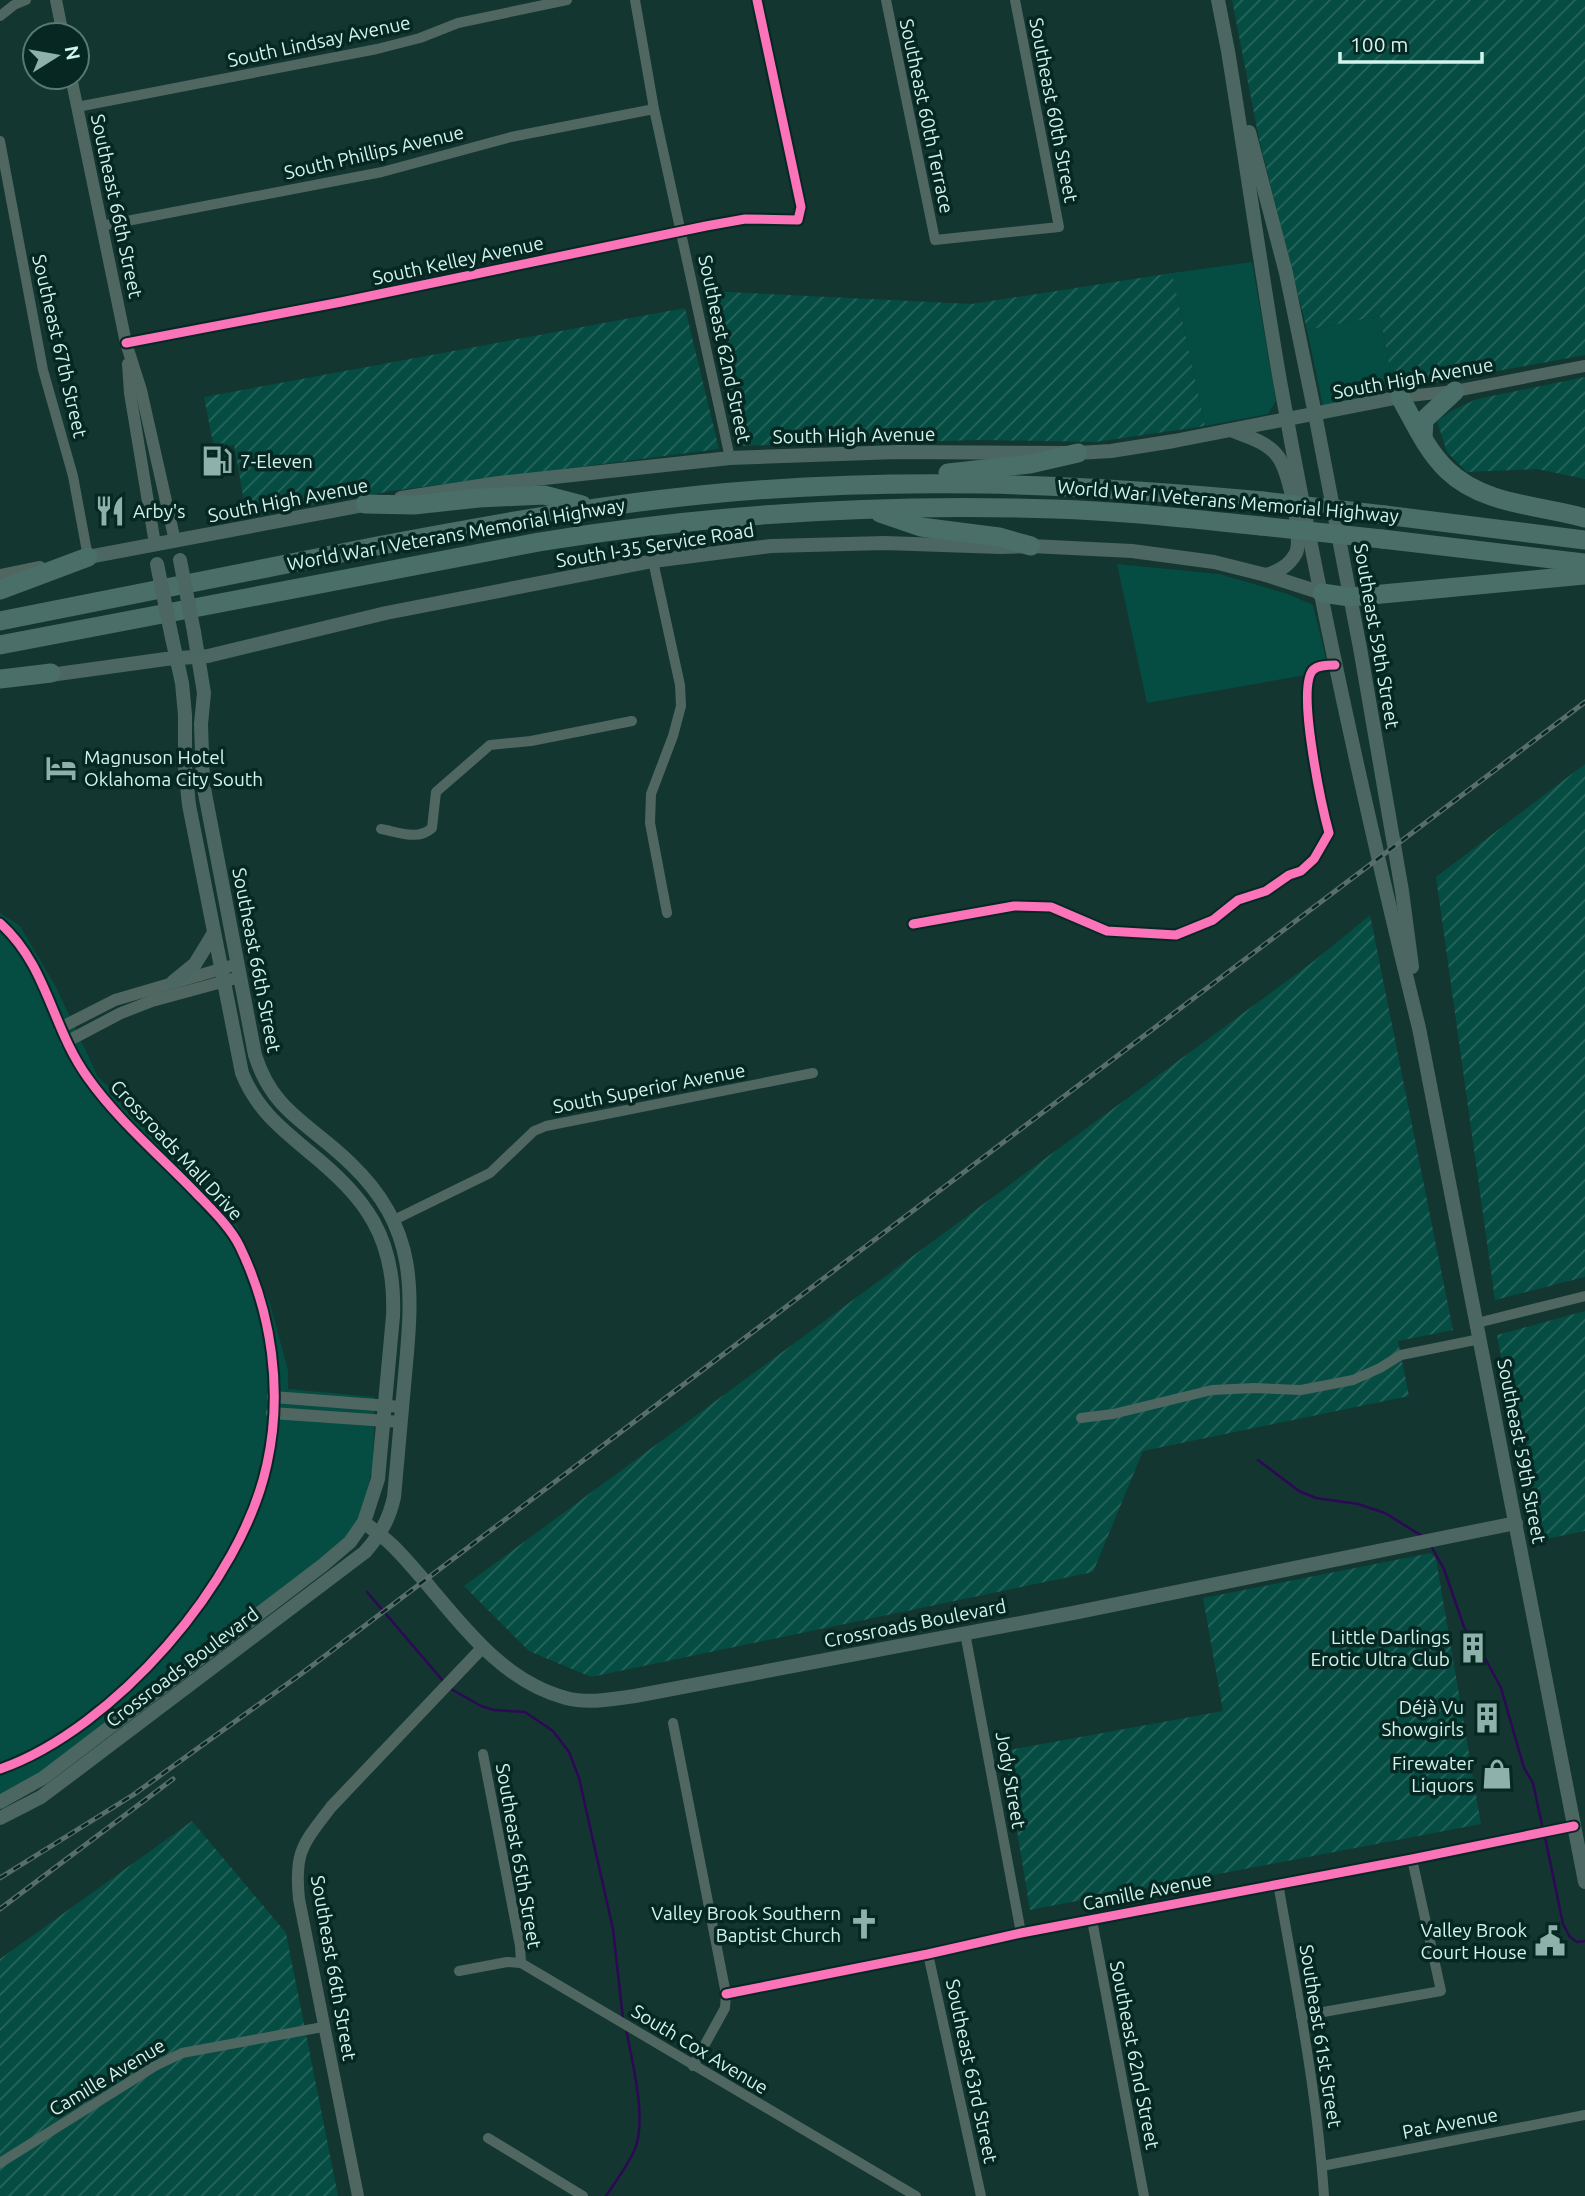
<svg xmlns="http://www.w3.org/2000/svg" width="1585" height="2196" font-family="Ubuntu,sans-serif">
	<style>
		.built { fill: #054c42 }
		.industrial { fill: url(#industrial-furrows) }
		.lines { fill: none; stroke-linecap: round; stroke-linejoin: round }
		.stream { stroke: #2d0955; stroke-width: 2.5 }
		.minor { stroke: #506661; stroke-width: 10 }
		.tertiary { stroke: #506661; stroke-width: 12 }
		.secondary { stroke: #4c6661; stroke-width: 14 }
		.motorway { stroke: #4a6e68; stroke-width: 19 }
		.rail-casing { stroke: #596e6b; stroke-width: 5 }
		.rail { stroke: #072722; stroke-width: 2.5; stroke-dasharray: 8; stroke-linecap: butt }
		.secondary-bridge { stroke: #4c6661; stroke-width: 14 }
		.motorway-bridge { stroke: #4a6e68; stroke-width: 19 }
		.cycleway-casing { stroke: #072722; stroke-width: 13 }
		.cycleway { stroke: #fb73b8; stroke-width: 9 }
		.labels { text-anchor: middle; stroke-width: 7; stroke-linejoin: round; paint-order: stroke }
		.street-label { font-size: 19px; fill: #d1f4ec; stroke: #072722 }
		.poi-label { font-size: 19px; fill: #d1f4ec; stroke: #072722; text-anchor: end }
	</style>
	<defs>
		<pattern id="industrial-furrows" width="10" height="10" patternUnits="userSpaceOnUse" patternTransform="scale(1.75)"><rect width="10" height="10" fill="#054c42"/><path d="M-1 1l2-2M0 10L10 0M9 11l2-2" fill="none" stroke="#28665d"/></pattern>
	</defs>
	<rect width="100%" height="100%" fill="#133630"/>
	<g class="built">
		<path d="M 1252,262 L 1276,401 L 1268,414 L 1205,426 L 1172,273 Z"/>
		<path d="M 1380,316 L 1394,390 L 1323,406 L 1307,330 Z"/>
		<path d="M 1117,564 L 1219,574 L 1288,594 L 1313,605 L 1329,671 L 1147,703 Z"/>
		<path d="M 0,913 L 20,926 L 56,987 L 98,1077 L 177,1149 L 229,1207 L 270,1304 L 288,1370 L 288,1389 L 375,1397 L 373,1465 L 362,1514 L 347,1535 L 319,1562 L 37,1775 L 0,1796 Z"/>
	</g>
	<g class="industrial">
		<path d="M 1232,0 L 1585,0 L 1585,355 L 1394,390 L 1380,316 L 1307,330 L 1259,139 Z"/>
		<path d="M 1172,273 L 1205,426 L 1095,442 L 982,440 L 735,446 L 706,291 L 972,304 Z"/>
		<path d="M 685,308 L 719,449 L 391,491 L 247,518 L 234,445 L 214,448 L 204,397 Z"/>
		<path d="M 1585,377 L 1585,479 L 1537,469 L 1467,472 L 1447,452 L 1437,421 L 1451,411 L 1477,399 Z"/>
		<path d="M 1585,764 L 1585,1277 L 1495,1300 L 1436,877 Z"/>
		<path d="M 1370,915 L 1453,1330 L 1398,1341 L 1409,1396 L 1143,1451 L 1093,1572 L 591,1677 L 529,1651 L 464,1586 L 1314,961 Z"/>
		<path d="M 1585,1311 L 1585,1531 L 1536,1541 L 1497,1335 Z"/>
		<path d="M 1431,1553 L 1436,1559 L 1481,1824 L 1030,1910 L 1004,1751 L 1223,1711 L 1203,1598 Z"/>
		<path d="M 192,1821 L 286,1933 L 338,2196 L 0,2196 L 0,1959 Z"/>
	</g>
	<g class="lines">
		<g class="stream">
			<path d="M 1258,1460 L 1299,1491 L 1316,1498 L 1358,1504 L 1385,1513 L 1422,1536"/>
			<path d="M 1431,1546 L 1444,1569 L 1464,1627 L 1486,1660 L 1501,1688 L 1524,1768 L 1533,1783 L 1543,1830"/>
			<path d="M 367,1592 L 444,1682"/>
			<path d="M 451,1689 L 481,1706 L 494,1710 L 525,1712 L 553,1731 L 569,1752 L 579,1778 L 613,1929 L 623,2019"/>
			<path d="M 1545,1837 L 1563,1924 L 1570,1937 L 1577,1942 L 1585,1941"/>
			<path d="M 606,2196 C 616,2181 628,2165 635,2149 C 647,2119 632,2060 626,2029"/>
		</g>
		<g class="minor">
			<path d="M 635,0 L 654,109 L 730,458"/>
			<path d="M 886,0 L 935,240 L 1059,227 L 1015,0"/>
			<path d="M 0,16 L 14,5 L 26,0"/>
			<path d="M 77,107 L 377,49 L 420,38 L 458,23 L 567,0"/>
			<path d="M 0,141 L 43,370 L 73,476 L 88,557"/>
			<path d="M 101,226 L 382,172 L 511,137 L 654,109"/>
			<path d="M 126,343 L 341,302 L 706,226 L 745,219 L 798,220 L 801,207 L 757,0"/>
			<path d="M 653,561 L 680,685 L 681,706 L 673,736 L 651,794 L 650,823 L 667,913"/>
			<path d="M 381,829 C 398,832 418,841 432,828 L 436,792 L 490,745 L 531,741 L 632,721"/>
			<path d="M 913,924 L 1014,906 L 1051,907 L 1107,931 L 1176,935 L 1213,920 L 1238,900 L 1266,891 L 1289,875 L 1301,871 L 1314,859 L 1329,833 C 1322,807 1296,688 1313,670 C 1318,665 1328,665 1335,665"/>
			<path d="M 394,1220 L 490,1173 L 534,1131 L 546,1126 L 813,1073"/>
			<path d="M 1477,1323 L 1585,1296"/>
			<path d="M 1081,1418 L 1113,1414 L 1212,1390 L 1254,1388 L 1301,1390 L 1353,1380 L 1380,1368 L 1401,1355 L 1480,1339"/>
			<path d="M 965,1633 L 1021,1933"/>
			<path d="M 673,1723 L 726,1994 L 725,2008 L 693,2066"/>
			<path d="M 483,1754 L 520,1946 L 521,1963"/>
			<path d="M 1278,1883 C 1296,1987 1317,2090 1324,2196"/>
			<path d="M 1092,1920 L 1144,2196"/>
			<path d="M 928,1954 L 981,2196"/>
			<path d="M 459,1971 L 507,1962 L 521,1963 L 916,2196"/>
			<path d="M 726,1994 L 928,1954 L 1021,1933 L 1412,1859 L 1574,1826"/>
			<path d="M 1301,2016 L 1441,1991 L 1412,1859"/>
			<path d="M 488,2138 L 583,2196"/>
			<path d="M 0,2163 L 155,2066 L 182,2053 L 323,2027"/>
			<path d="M 1322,2166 L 1585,2115"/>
		</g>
		<g class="tertiary">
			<path d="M 56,0 L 63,35"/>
			<path d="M 71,77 L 126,343 L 141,390 L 175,541"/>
			<path d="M 128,364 L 130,393 L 155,544"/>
			<path d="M 1400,397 L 1455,391 L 1585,366"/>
			<path d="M 0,575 L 40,567"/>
			<path d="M 0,923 C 48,966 51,1027 88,1078 C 117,1119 158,1154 193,1190 C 209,1207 230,1226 240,1247 C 272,1313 283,1392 267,1464 C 242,1582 114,1729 0,1769"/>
			<path d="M 60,1028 L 115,1000 L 231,966"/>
			<path d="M 66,1042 L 121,1013 L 152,1001 L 240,977"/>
			<path d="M 273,1397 L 402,1407"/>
			<path d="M 272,1413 L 401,1422"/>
			<path d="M 358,2196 L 299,1899 C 294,1851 303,1844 331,1807 L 483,1647"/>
		</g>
		<g class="secondary">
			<path d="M 1218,0 L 1228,51 C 1246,161 1261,271 1280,381 C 1319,598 1366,814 1419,1028 L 1585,1882"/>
			<path d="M 1249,132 L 1286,273 L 1315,414 L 1360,648 L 1402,891 L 1412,967"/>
			<path d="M 1233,431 C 1249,437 1269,443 1279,458 C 1289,473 1303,538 1296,553 C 1289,566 1279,571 1266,575"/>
			<path d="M 401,498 L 499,483 L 730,458 L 898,452 L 1078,453 L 1111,451 L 1174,441 L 1400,397"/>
			<path d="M 88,557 L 374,503"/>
			<path d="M 43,676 L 166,659 L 208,656 L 386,613 L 653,561 L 771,546 L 885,543 L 1000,547 L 1031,546 L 1132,551 L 1214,562 L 1266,575 L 1322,593"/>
			<path d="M 173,982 L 195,964 L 214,933"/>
			<path d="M 364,1522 C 373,1530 384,1537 393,1546 C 446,1599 489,1678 566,1698 C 588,1704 613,1699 635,1696 L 1078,1612 L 1516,1523"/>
			<path d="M 0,1802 L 43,1778 L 323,1565 L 350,1542 L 364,1522 L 378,1479 L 393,1316 C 396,1237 366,1198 308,1151 C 279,1127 256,1108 242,1073 L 189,805 L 185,767 L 185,715 L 182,683 L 172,638"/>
			<path d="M 0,1818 L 41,1797 L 65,1779 L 365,1552 C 380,1535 389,1520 394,1497 C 398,1456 401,1416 405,1375 C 413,1290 418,1228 351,1164 C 311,1124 273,1113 255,1055 L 203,783 L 201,724 L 204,693 L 194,632"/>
		</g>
		<g class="motorway">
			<path d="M 1400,397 C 1414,422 1427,451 1447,470 C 1483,505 1539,505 1585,518"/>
			<path d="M 1423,438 L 1424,420 L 1455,391"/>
			<path d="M 948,473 L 1030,464 L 1078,453"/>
			<path d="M 365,504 L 414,505 L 479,498 L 544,495 L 582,505"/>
			<path d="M 880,513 L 921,527 L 999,537 L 1031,546"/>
			<path d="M 1385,515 L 1585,540"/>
			<path d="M 1382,539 L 1585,563"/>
			<path d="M 0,590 L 88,557"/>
			<path d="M 1322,593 L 1350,597 L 1585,575"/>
			<path d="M 0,621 C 126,596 251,571 377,546 C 485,526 591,506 700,495 C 890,476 1074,483 1263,501"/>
			<path d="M 0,645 L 539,542 C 709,514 881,503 1054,509 C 1123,511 1192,519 1261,526"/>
			<path d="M 0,679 L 51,673"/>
		</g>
		<g class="rail-casing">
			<g id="rail">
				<path d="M 0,1878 L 133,1795 L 301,1674 L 1585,702"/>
				<path d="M 0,1909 L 173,1779"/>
			</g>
		</g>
		<use href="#rail" class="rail"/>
		<g class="secondary-bridge">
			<path d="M 180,560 L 194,632"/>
			<path d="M 157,564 L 172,638"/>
		</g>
		<g class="motorway-bridge">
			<path d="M 1263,501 L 1385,515"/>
			<path d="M 1261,526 L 1382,539"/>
		</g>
		<g class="cycleway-casing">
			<g id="cycleway">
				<path d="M 126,343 L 341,302 L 706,226 L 745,219 L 798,220 L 801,207 L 757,0"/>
				<path d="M 0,923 C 48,966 51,1027 88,1078 C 117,1119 158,1154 193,1190 C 209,1207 230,1226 240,1247 C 272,1313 283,1392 267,1464 C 242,1582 114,1729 0,1769"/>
				<path d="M 913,924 L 1014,906 L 1051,907 L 1107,931 L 1176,935 L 1213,920 L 1238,900 L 1266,891 L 1289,875 L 1301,871 L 1314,859 L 1329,833 C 1322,807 1296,688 1313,670 C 1318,665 1328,665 1335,665"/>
				<path d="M 726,1994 L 928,1954 L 1021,1933 L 1412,1859 L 1574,1826"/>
			</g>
		</g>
		<use href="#cycleway" class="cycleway"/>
	</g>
	<defs>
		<g id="fuel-bare" transform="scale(2.415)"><path d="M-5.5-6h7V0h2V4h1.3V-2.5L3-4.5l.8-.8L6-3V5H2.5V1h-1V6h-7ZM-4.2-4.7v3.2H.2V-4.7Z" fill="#8eb2aa" stroke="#072722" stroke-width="2.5" paint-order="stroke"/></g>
		<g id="restaurant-bare" transform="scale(2.415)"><path d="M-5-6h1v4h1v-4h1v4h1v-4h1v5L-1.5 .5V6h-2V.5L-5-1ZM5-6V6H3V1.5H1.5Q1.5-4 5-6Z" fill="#8eb2aa" stroke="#072722" stroke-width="2.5" paint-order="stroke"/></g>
		<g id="hotel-bare" transform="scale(2.415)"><path d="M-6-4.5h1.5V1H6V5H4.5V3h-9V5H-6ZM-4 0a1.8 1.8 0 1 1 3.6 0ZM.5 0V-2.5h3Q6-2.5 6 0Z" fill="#8eb2aa" stroke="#072722" stroke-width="2.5" paint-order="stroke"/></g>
		<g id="building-bare" transform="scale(2.415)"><path d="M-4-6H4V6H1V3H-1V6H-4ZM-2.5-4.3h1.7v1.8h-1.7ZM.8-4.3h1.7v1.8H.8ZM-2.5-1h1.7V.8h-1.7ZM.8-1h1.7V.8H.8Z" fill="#8eb2aa" stroke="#072722" stroke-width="2.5" paint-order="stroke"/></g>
		<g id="shop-bare" transform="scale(2.415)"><path d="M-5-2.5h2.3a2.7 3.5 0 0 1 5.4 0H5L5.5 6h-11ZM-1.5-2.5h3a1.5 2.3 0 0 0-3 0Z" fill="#8eb2aa" stroke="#072722" stroke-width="2.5" paint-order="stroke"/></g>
		<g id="church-bare" transform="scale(2.415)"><path d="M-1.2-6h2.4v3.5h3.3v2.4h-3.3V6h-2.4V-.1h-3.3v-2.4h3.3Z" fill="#8eb2aa" stroke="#072722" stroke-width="2.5" paint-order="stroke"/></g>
		<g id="civic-bare" transform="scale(2.415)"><path d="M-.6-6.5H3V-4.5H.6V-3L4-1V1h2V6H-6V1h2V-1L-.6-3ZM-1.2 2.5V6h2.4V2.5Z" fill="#8eb2aa" stroke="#072722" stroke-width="2.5" paint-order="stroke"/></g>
	</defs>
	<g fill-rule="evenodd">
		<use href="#fuel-bare" x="217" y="461"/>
		<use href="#restaurant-bare" x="110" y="511"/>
		<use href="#hotel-bare" x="61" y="768"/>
		<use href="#building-bare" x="1473" y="1648"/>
		<use href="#building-bare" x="1487" y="1718"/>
		<use href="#shop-bare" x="1497" y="1774"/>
		<use href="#church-bare" x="864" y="1924"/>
		<use href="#civic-bare" x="1550" y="1941"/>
	</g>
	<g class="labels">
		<g class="street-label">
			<text transform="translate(319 41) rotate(-12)" y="7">South Lindsay Avenue</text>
			<text transform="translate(1054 110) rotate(79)" y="7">Southeast 60th Street</text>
			<text transform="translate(927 116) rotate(78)" y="7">Southeast 60th Terrace</text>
			<text transform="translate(374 152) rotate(-13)" y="7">South Phillips Avenue</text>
			<text transform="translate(117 206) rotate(78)" y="7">Southeast 66th Street</text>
			<text transform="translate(458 260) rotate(-12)" y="7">South Kelley Avenue</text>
			<text transform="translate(60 346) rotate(77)" y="7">Southeast 67th Street</text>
			<text transform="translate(725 349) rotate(78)" y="7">Southeast 62nd Street</text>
			<text transform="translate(1413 378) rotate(-10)" y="7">South High Avenue</text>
			<text transform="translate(854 435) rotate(-1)" y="7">South High Avenue</text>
			<text transform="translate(288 500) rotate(-11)" y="7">South High Avenue</text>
			<text transform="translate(1228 501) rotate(5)" y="7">World War I Veterans Memorial Highway</text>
			<text transform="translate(456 534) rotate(-10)" y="7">World War I Veterans Memorial Highway</text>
			<text transform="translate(655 545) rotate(-9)" y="7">South I-35 Service Road</text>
			<text transform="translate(1377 636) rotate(80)" y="7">Southeast 59th Street</text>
			<text transform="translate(257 960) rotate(79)" y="7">Southeast 66th Street</text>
			<text transform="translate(649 1088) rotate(-11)" y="7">South Superior Avenue</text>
			<text transform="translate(177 1150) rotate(47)" y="7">Crossroads Mall Drive</text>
			<text transform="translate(1522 1451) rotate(79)" y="7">Southeast 59th Street</text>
			<text transform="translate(915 1623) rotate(-11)" y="7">Crossroads Boulevard</text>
			<text transform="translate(182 1667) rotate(-37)" y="7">Crossroads Boulevard</text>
			<text transform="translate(1011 1780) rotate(80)" y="7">Jody Street</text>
			<text transform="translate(519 1856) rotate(80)" y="7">Southeast 65th Street</text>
			<text transform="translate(1147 1891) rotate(-11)" y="7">Camille Avenue</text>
			<text transform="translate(334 1968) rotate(80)" y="7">Southeast 66th Street</text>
			<text transform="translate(1321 2036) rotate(81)" y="7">Southeast 61st Street</text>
			<text transform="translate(700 2049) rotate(31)" y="7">South Cox Avenue</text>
			<text transform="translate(1135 2055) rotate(79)" y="7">Southeast 62nd Street</text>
			<text transform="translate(972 2071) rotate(78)" y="7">Southeast 63rd Street</text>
			<text transform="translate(107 2077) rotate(-31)" y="7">Camille Avenue</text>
			<text transform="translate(1450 2123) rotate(-11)" y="7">Pat Avenue</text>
		</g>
		<g class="poi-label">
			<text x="240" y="468" text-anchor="start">7-Eleven</text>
			<text x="133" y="518" text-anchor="start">Arby's</text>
			<text x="84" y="764" text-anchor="start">Magnuson Hotel<tspan x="84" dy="22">Oklahoma City South</tspan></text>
			<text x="1450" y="1644">Little Darlings<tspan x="1450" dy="22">Erotic Ultra Club</tspan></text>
			<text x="1464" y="1714">Déjà Vu<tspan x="1464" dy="22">Showgirls</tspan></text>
			<text x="1474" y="1770">Firewater<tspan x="1474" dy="22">Liquors</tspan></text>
			<text x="841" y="1920">Valley Brook Southern<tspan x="841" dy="22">Baptist Church</tspan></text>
			<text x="1527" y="1937">Valley Brook<tspan x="1527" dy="22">Court House</tspan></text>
		</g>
	</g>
	<g transform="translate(56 56) rotate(79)"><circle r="33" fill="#072722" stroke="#587973" stroke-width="2"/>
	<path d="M0-5L12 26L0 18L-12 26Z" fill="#8eb2aa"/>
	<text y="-10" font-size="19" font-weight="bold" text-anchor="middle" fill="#d1f4ec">N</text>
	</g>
	<path d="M1340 52v10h142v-10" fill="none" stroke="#d1f4ec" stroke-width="3.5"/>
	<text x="1350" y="52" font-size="21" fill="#d1f4ec" stroke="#072722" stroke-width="5" paint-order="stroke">100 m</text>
</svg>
